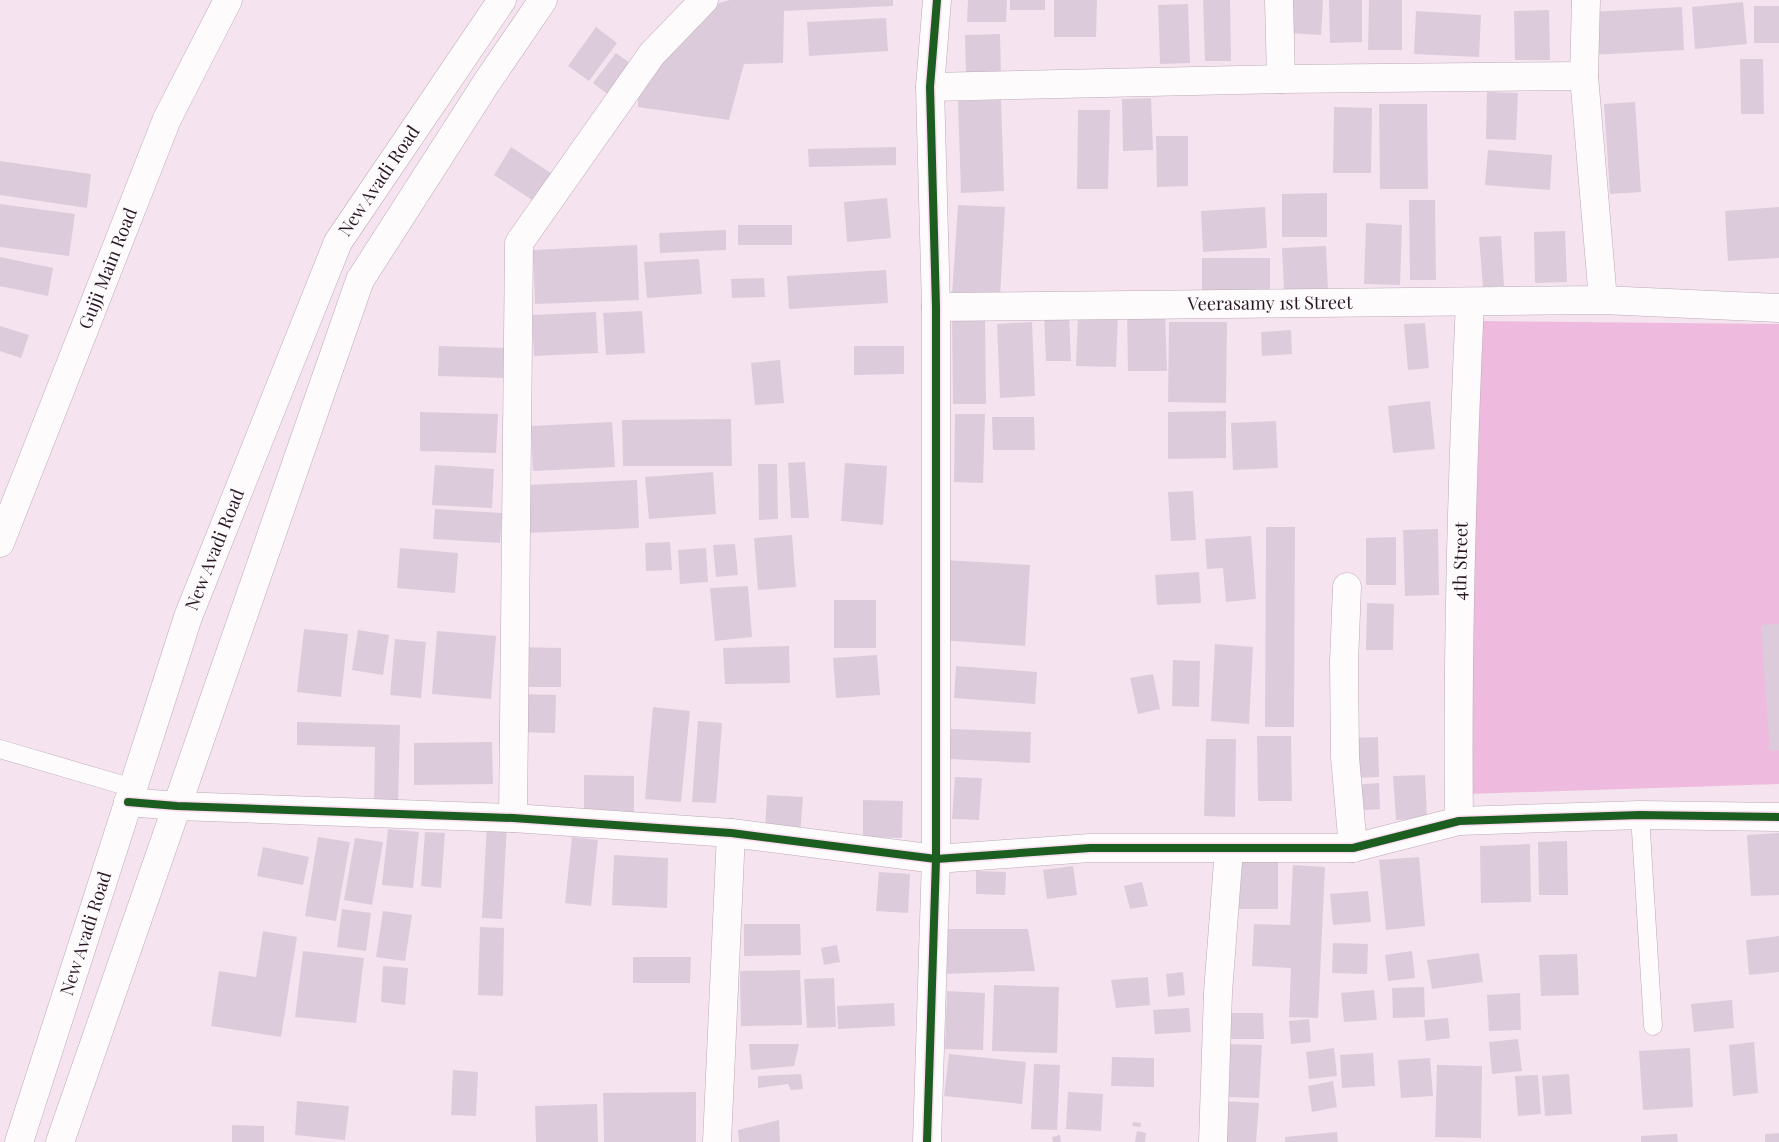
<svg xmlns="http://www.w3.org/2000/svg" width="1779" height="1142" font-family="'Playfair Display',serif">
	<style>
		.green { fill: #eebbde }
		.building { fill: #dcccdb }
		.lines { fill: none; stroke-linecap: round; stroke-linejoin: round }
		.lane-casing { stroke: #bcaab6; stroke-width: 19 }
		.street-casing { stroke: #bcaab6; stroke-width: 29 }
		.secondary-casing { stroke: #bcaab6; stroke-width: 29 }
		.lane { stroke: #fefbfd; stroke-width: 18 }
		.street { stroke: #fefbfd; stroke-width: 28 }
		.secondary { stroke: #fefbfd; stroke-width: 28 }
		.cycleway-casing { stroke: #fddbf1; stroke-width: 11 }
		.cycleway { stroke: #1b5e20; stroke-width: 8 }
		.labels { text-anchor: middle; stroke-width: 4; stroke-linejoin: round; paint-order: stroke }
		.street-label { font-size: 18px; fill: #2a1724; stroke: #fddbf1 }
	</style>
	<rect width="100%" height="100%" fill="#f5e3ef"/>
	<path class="green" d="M 1481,321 L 1779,324 L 1779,784 L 1467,794 Z"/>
	<g class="building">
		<path d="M 730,0 L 893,0 L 893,6 L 784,11 L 783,63 L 744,64 L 729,120 L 638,107 L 638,91 L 701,8 Z"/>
		<path d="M 968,0 L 1007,0 L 1006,22 L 967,22 Z"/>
		<rect x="1010" y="0" width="35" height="10"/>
		<path d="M 1054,0 L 1097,0 L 1096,37 L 1054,37 Z"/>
		<path d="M 1203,0 L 1230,0 L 1231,61 L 1205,61 Z"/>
		<path d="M 1289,0 L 1323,0 L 1321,35 L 1288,33 Z"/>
		<path d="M 1329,0 L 1362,0 L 1362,42 L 1330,43 Z"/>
		<path d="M 1369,0 L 1402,0 L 1402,50 L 1368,50 Z"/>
		<path d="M 1743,2 L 1747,44 L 1695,49 L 1692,7 Z"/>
		<path d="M 1188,4 L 1190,63 L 1160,64 L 1158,5 Z"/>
		<rect x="1754" y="6" width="25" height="37"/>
		<path d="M 1682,7 L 1684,50 L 1591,55 L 1589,12 Z"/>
		<path d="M 1549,10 L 1550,60 L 1515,60 L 1514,11 Z"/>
		<path d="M 1416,11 L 1481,15 L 1479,57 L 1414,54 Z"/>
		<path d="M 886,18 L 888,51 L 809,56 L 807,22 Z"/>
		<path d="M 596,27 L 617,43 L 589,81 L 568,66 Z"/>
		<path d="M 1000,34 L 1001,76 L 966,77 L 965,35 Z"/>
		<path d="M 616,53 L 637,68 L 614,99 L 593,83 Z"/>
		<path d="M 1740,59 L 1763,59 L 1764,114 L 1741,114 Z"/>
		<path d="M 1487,92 L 1518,93 L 1516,140 L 1486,139 Z"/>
		<path d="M 1151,98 L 1153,150 L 1123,151 L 1122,99 Z"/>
		<path d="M 1001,100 L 1004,191 L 961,193 L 958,101 Z"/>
		<path d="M 1635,102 L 1641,192 L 1610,194 L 1604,104 Z"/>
		<path d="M 1379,104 L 1427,104 L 1428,189 L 1380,189 Z"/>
		<path d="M 1334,107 L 1372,108 L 1371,173 L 1333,173 Z"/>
		<path d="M 1078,110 L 1110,110 L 1108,189 L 1077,189 Z"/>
		<path d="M 1156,136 L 1188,136 L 1188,186 L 1157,187 Z"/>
		<path d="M 511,147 L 557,177 L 540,205 L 494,175 Z"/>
		<path d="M 896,147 L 896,165 L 809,167 L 808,149 Z"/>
		<path d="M 1488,150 L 1552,155 L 1550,190 L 1485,185 Z"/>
		<path d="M 0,161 L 91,174 L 87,208 L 0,195 Z"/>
		<path d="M 1327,193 L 1327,237 L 1282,237 L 1282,194 Z"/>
		<path d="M 887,198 L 891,238 L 847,242 L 844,202 Z"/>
		<path d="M 1409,200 L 1435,200 L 1436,280 L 1410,280 Z"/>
		<path d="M 0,204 L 75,214 L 69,256 L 0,247 Z"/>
		<path d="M 958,205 L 1005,207 L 1000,298 L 952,295 Z"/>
		<path d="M 1265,207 L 1267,248 L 1203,252 L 1201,211 Z"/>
		<path d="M 1779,207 L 1779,258 L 1728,261 L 1725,211 Z"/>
		<path d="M 1366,223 L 1402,225 L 1400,285 L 1364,284 Z"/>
		<rect x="738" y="225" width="54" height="20"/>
		<path d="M 726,230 L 726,250 L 660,253 L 659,233 Z"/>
		<path d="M 1565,231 L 1567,282 L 1535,283 L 1534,232 Z"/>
		<path d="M 1501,236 L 1504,286 L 1483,287 L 1479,237 Z"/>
		<path d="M 637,245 L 639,300 L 535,304 L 533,250 Z"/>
		<path d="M 1326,246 L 1328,290 L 1284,292 L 1282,248 Z"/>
		<path d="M 0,257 L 53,268 L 48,296 L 0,286 Z"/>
		<path d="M 1202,258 L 1270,258 L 1270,294 L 1202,293 Z"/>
		<path d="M 699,259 L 702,294 L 647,298 L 644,262 Z"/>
		<path d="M 886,270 L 888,303 L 789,309 L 787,276 Z"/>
		<path d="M 764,278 L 765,297 L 732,298 L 731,279 Z"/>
		<path d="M 642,311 L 645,353 L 606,355 L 603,313 Z"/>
		<path d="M 1127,311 L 1165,311 L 1167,371 L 1128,371 Z"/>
		<path d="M 596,312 L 598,353 L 534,356 L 532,315 Z"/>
		<path d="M 1069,313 L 1071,361 L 1046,361 L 1044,314 Z"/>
		<path d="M 1078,315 L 1118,316 L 1116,367 L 1076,366 Z"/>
		<path d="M 952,316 L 985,316 L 986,404 L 953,404 Z"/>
		<path d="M 1032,322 L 1035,396 L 1000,398 L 997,324 Z"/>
		<path d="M 1169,322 L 1227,322 L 1226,403 L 1168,402 Z"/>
		<path d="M 1425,323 L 1429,368 L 1408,370 L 1404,324 Z"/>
		<path d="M 0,326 L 29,335 L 21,358 L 0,351 Z"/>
		<path d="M 1291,330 L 1292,354 L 1262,356 L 1261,332 Z"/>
		<path d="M 439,346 L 508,348 L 507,378 L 438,376 Z"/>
		<path d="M 854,346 L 904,346 L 904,374 L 854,375 Z"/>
		<path d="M 780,360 L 784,403 L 755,405 L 751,363 Z"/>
		<path d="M 1430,401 L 1435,449 L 1393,453 L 1388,406 Z"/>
		<path d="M 1226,411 L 1226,458 L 1168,459 L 1168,412 Z"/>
		<path d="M 420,412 L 498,414 L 496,453 L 420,451 Z"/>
		<path d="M 955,414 L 985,414 L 983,483 L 954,482 Z"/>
		<path d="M 992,417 L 1034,417 L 1035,450 L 993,450 Z"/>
		<path d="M 731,419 L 732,466 L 623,466 L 622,420 Z"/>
		<path d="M 1276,421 L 1278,468 L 1233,470 L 1231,423 Z"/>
		<path d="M 612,422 L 615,467 L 533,471 L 531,426 Z"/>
		<path d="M 805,462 L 809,518 L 791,518 L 788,463 Z"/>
		<path d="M 845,463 L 887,466 L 883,525 L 841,521 Z"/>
		<path d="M 758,464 L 777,464 L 778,519 L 759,520 Z"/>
		<path d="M 435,465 L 494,469 L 492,508 L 432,505 Z"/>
		<path d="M 713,472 L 716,514 L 649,519 L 645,477 Z"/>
		<path d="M 637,480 L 639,528 L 529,533 L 526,485 Z"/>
		<path d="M 1193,491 L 1196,540 L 1171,541 L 1168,492 Z"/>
		<path d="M 435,509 L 502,513 L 500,543 L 433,539 Z"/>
		<path d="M 1266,527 L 1295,527 L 1294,727 L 1265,727 Z"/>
		<path d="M 1438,529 L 1439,595 L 1405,596 L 1403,530 Z"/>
		<path d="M 792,535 L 796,587 L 758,590 L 754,538 Z"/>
		<path d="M 1251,536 L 1256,599 L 1226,602 L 1223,568 L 1207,569 L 1205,539 Z"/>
		<path d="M 1396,537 L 1396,585 L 1366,585 L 1366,538 Z"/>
		<path d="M 670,542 L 672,570 L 646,571 L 645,543 Z"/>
		<path d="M 735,544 L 738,575 L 716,577 L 713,545 Z"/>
		<path d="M 400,548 L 458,553 L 455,593 L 397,588 Z"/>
		<path d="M 706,548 L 708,582 L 680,584 L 678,550 Z"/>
		<path d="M 944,560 L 1030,565 L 1025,646 L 939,640 Z"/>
		<path d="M 1199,572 L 1201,603 L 1157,605 L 1155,575 Z"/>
		<path d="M 748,586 L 752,637 L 715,641 L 710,588 Z"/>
		<rect x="834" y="600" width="42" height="48"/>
		<path d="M 1367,603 L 1394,604 L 1393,650 L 1366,650 Z"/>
		<path d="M 1779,624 L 1779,750 L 1770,751 L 1761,625 Z"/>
		<path d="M 304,629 L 348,634 L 341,697 L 297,692 Z"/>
		<path d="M 358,630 L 389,635 L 383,675 L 352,670 Z"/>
		<path d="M 437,631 L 496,636 L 491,699 L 432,694 Z"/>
		<path d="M 395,639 L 426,642 L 421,698 L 390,695 Z"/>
		<path d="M 1215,644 L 1253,647 L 1249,724 L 1211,721 Z"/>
		<path d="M 789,646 L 790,683 L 725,684 L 723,648 Z"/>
		<path d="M 518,647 L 561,648 L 561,687 L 519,687 Z"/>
		<path d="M 877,655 L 880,695 L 836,698 L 833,658 Z"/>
		<path d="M 1173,660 L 1200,661 L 1199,707 L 1172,706 Z"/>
		<path d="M 956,666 L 1037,672 L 1035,704 L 954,698 Z"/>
		<path d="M 1153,674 L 1160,709 L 1138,714 L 1130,678 Z"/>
		<path d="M 519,694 L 556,695 L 555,733 L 518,732 Z"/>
		<path d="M 653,707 L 690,711 L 681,802 L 645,799 Z"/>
		<path d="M 698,721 L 722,723 L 716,803 L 692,802 Z"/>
		<path d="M 297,722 L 400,725 L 398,805 L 374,804 L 375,747 L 297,745 Z"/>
		<path d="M 951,729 L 1031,732 L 1030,763 L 949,759 Z"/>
		<path d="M 1257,736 L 1291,736 L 1292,801 L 1258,801 Z"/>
		<path d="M 1378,737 L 1379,777 L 1353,778 L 1351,738 Z"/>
		<path d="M 1206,739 L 1236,739 L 1235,817 L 1204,816 Z"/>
		<path d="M 492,742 L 493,784 L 414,785 L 414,743 Z"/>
		<path d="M 584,775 L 634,776 L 634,816 L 584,816 Z"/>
		<path d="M 1425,775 L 1427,819 L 1396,820 L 1393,776 Z"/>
		<path d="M 955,777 L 982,778 L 979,820 L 952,819 Z"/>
		<path d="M 1379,783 L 1380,809 L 1352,811 L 1350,785 Z"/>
		<path d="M 767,795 L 803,797 L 800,835 L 765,832 Z"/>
		<path d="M 863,800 L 903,801 L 902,838 L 863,837 Z"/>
		<path d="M 487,822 L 507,823 L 502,919 L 482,918 Z"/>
		<path d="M 388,829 L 419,832 L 413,888 L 382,885 Z"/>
		<path d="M 425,832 L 445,833 L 441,888 L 421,886 Z"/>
		<path d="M 1779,833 L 1779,895 L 1751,896 L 1747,835 Z"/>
		<path d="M 318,837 L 350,842 L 336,921 L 305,916 Z"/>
		<path d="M 572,837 L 598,840 L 591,906 L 565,903 Z"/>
		<path d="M 355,838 L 383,842 L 372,905 L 344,900 Z"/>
		<path d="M 1567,841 L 1568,895 L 1539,895 L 1538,842 Z"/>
		<path d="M 1530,844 L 1531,902 L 1481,903 L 1480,846 Z"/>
		<path d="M 263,847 L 309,857 L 303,885 L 257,876 Z"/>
		<path d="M 614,855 L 668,858 L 667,908 L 612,905 Z"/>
		<path d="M 1419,857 L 1425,926 L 1386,930 L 1379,860 Z"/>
		<path d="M 1234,859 L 1278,859 L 1278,909 L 1233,909 Z"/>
		<path d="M 1293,865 L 1325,867 L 1318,1018 L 1289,1017 L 1291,968 L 1252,966 L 1254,924 L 1290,925 Z"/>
		<path d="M 1073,866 L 1077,895 L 1047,899 L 1043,870 Z"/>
		<path d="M 976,871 L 1006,872 L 1005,895 L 976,894 Z"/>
		<path d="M 879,872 L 910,874 L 908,913 L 876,911 Z"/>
		<path d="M 1142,882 L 1148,906 L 1130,909 L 1124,886 Z"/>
		<path d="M 1368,891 L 1371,922 L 1333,925 L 1330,894 Z"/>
		<path d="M 342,909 L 371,913 L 366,951 L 337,947 Z"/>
		<path d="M 383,911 L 412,915 L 405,961 L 376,957 Z"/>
		<path d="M 744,924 L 800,924 L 801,955 L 744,956 Z"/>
		<path d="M 480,927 L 504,928 L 503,996 L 478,995 Z"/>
		<path d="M 940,929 L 1028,929 L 1035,971 L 942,974 Z"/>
		<path d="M 263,931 L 297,937 L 281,1037 L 211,1026 L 219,971 L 256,977 Z"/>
		<path d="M 1779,936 L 1779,972 L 1749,975 L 1746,940 Z"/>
		<path d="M 1333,943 L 1368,944 L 1367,974 L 1332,973 Z"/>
		<path d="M 837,945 L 840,962 L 824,965 L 821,948 Z"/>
		<path d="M 303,951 L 364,958 L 356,1023 L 295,1017 Z"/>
		<path d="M 1412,951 L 1415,978 L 1388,981 L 1385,955 Z"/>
		<path d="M 1479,953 L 1483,982 L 1432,989 L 1427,960 Z"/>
		<path d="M 1577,954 L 1579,995 L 1541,996 L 1539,955 Z"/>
		<path d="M 633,957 L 691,957 L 690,983 L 633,983 Z"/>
		<path d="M 383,966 L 408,968 L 405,1005 L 381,1002 Z"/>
		<path d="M 800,970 L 802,1025 L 741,1026 L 740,971 Z"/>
		<path d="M 1183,972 L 1185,995 L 1168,997 L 1166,974 Z"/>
		<path d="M 1148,977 L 1150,1005 L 1116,1008 L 1111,980 Z"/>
		<path d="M 834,978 L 836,1027 L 807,1028 L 804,979 Z"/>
		<path d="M 994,985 L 1059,987 L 1057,1053 L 992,1051 Z"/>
		<path d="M 1424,987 L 1425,1017 L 1393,1018 L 1392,988 Z"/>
		<path d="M 1374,990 L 1377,1020 L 1344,1022 L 1341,993 Z"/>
		<path d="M 947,991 L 985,993 L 983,1050 L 945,1049 Z"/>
		<path d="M 1520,993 L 1521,1030 L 1489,1031 L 1487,995 Z"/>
		<path d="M 1732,1000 L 1734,1028 L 1694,1032 L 1691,1004 Z"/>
		<path d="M 894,1003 L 895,1026 L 838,1029 L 837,1006 Z"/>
		<path d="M 1189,1008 L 1191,1032 L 1155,1034 L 1153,1010 Z"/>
		<path d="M 1225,1013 L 1263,1013 L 1264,1039 L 1225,1039 Z"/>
		<path d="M 1448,1018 L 1450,1038 L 1426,1041 L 1424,1020 Z"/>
		<path d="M 1309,1019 L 1311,1042 L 1291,1044 L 1289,1021 Z"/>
		<path d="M 1518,1039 L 1522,1071 L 1492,1074 L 1489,1042 Z"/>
		<path d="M 1754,1042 L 1758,1093 L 1733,1096 L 1729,1045 Z"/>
		<path d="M 749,1044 L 799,1044 L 794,1066 L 751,1070 Z"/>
		<path d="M 1225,1044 L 1262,1045 L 1259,1098 L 1223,1097 Z"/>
		<path d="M 1334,1048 L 1337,1076 L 1309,1079 L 1306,1052 Z"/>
		<path d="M 1690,1048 L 1693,1107 L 1643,1110 L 1639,1051 Z"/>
		<path d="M 1373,1053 L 1375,1086 L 1342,1088 L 1340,1055 Z"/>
		<path d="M 949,1054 L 1026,1062 L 1022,1104 L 944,1096 Z"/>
		<path d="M 1112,1057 L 1154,1058 L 1154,1087 L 1111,1086 Z"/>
		<path d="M 1430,1058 L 1433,1096 L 1401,1098 L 1398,1060 Z"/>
		<path d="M 1034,1064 L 1060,1065 L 1057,1130 L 1031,1129 Z"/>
		<path d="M 1437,1065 L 1482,1066 L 1481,1138 L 1435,1137 Z"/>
		<path d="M 453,1070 L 478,1072 L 476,1116 L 451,1115 Z"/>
		<path d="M 801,1074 L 803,1089 L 791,1090 L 788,1084 L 758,1088 L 758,1076 Z"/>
		<path d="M 1569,1074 L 1572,1114 L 1545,1116 L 1542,1076 Z"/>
		<path d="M 1538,1075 L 1541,1114 L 1518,1116 L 1515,1076 Z"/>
		<path d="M 1333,1081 L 1337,1107 L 1312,1112 L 1308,1086 Z"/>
		<path d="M 696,1092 L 696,1142 L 604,1142 L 603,1093 Z"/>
		<path d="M 1068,1092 L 1103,1094 L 1101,1131 L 1066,1129 Z"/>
		<path d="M 297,1101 L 349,1106 L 345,1140 L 295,1135 Z"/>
		<path d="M 1223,1101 L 1259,1103 L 1256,1142 L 1220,1142 Z"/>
		<path d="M 597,1104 L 598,1142 L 536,1142 L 535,1106 Z"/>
		<path d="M 779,1120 L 780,1142 L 739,1142 L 738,1130 Z"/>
		<path d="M 1133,1122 L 1141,1123 L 1140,1127 L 1132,1126 Z"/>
		<path d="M 232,1125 L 264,1126 L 264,1142 L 232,1142 Z"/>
		<path d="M 1137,1131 L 1146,1133 L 1145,1142 L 1135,1142 Z"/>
		<path d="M 1337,1132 L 1338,1142 L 1285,1142 L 1285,1137 Z"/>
		<path d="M 1779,1133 L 1779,1142 L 1765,1142 L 1765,1134 Z"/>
		<path d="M 1677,1134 L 1678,1142 L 1641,1142 L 1641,1136 Z"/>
		<path d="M 1060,1135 L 1061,1142 L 1053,1142 L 1052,1137 Z"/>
	</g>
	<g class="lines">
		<g class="lane-casing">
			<g id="lane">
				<path d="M 0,749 L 133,788"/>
				<path d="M 1640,815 L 1653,1026"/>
			</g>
		</g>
		<g class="street-casing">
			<g id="street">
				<path d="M 1279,0 L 1281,79"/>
				<path d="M 1586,0 L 1584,76 L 1603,300"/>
				<path d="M 930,87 L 1281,79 L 1584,76"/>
				<path id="s1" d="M 936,307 L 1603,300 L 1779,308"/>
				<path id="s2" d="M 0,543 L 167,119 L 228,0"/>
				<path d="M 1347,587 L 1344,662 L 1345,757 L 1353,848"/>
				<path d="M 128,802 L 177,806 L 513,818 L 731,833 L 936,859 L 1090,848 L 1353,848 L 1459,821 L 1640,815 L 1779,817"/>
				<path d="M 513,818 L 519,243 L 652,54 L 704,0"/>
				<path id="s3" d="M 1459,821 C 1457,648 1462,475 1470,302"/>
				<path d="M 717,1142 L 731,833"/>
				<path d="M 927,1142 L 936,859 L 936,307 L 930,87 L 937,0"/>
				<path d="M 1213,1142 L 1218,992 L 1229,849"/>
			</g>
		</g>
		<g class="secondary-casing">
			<g id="secondary">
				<path id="s4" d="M 19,1142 L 188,617 L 338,242 L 502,0"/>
				<path d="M 60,1142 L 360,280 L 487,82 L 543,0"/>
			</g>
		</g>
		<use href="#lane" class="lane"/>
		<use href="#street" class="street"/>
		<use href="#secondary" class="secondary"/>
		<g class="cycleway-casing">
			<g id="cycleway">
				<path d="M 128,802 L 177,806 L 513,818 L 731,833 L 936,859 L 1090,848 L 1353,848 L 1459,821 L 1640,815 L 1779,817"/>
				<path d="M 927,1142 L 936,859 L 936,307 L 930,87 L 937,0"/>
			</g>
		</g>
		<use href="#cycleway" class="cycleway"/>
	</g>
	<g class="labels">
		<g class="street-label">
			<text dy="6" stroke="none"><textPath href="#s4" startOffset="1029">New Avadi Road</textPath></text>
			<text dy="6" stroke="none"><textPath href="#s2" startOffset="295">Gujji Main Road</textPath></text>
			<text dy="6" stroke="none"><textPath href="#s1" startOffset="334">Veerasamy 1st Street</textPath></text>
			<text dy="6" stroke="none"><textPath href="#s4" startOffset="624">New Avadi Road</textPath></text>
			<text dy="6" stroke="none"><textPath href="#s3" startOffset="260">4th Street</textPath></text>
			<text dy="6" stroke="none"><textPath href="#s4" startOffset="219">New Avadi Road</textPath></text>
		</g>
	</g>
</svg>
